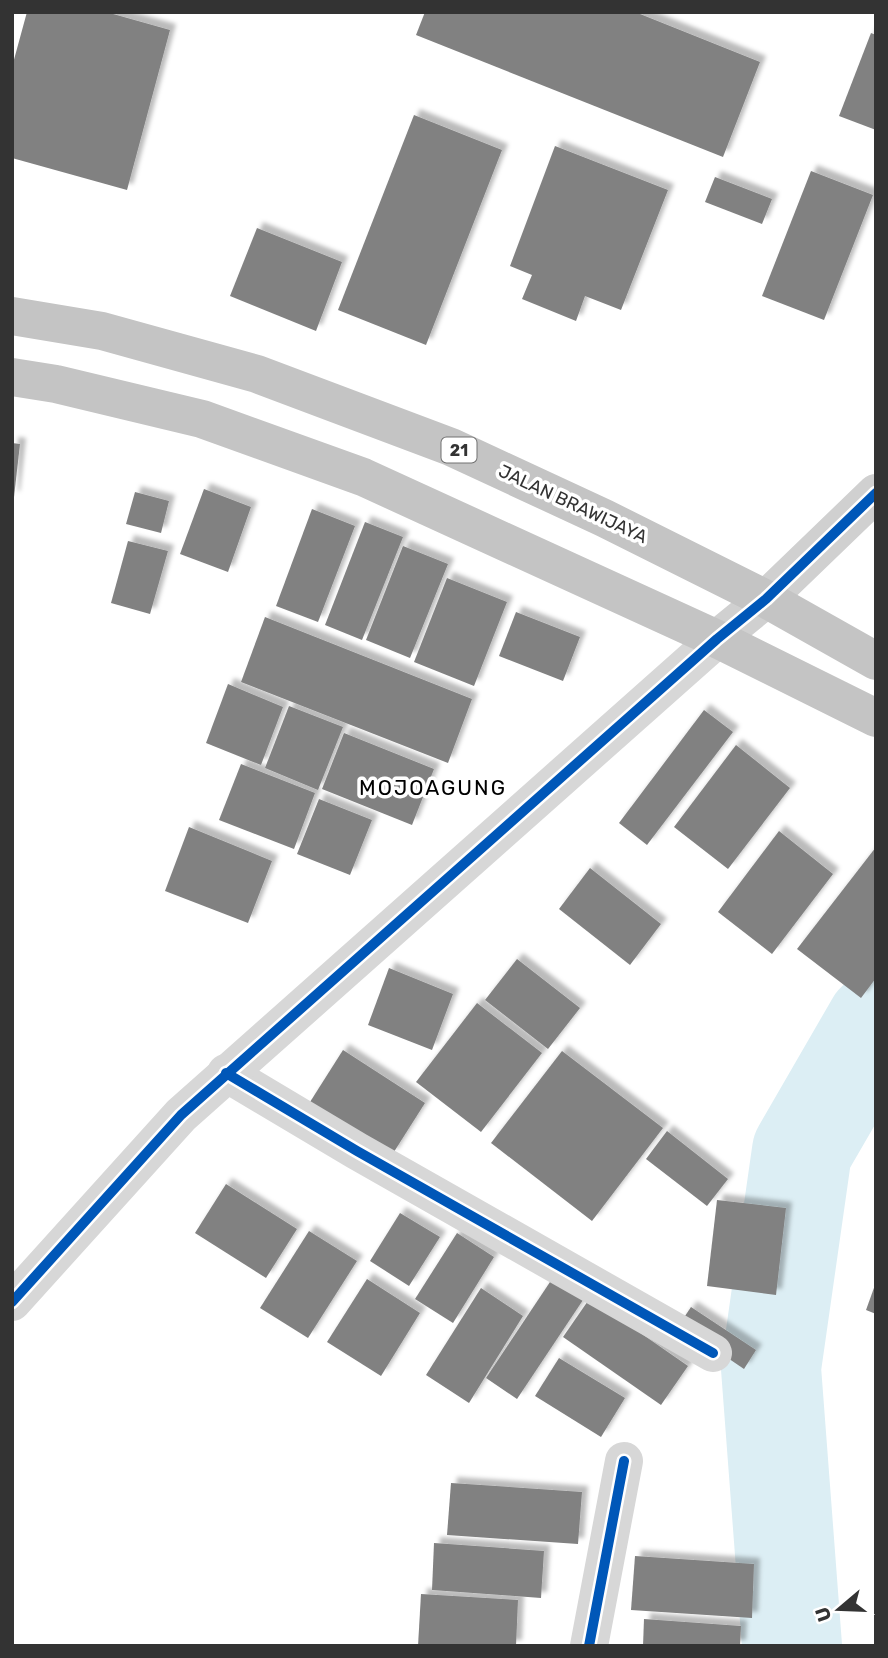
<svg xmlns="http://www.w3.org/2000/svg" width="888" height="1658" font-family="Rubik,sans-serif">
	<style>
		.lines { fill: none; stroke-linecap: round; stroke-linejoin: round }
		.river { stroke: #dceef4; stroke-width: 100 }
		.building { fill: #818181; filter: url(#shadow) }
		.street { stroke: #d7d7d7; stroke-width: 38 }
		.secondary { stroke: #d0d0d0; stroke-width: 38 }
		.highway { stroke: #c4c4c4; stroke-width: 38 }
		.cycleway-casing { stroke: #fff; stroke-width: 15 }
		.cycleway { stroke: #0057b8; stroke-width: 10 }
		.labels { text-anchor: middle; stroke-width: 7; stroke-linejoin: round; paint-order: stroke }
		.shield { fill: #fff; stroke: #707070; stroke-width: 2 }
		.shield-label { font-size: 16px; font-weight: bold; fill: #333 }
		.street-label { font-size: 18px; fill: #333; stroke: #fff }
		.quarter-label { font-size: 21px; letter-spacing: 2px; fill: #000; stroke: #fff }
	</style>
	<defs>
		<filter id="shadow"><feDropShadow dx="6" dy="-6" stdDeviation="2" flood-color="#0004"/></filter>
	</defs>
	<rect width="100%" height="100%" fill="#fff"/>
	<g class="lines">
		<path class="river" d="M 792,1646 L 771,1368 L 802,1151 L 876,1023"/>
	</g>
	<g class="building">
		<path d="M 27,12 L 106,12 L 170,30 L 127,190 L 12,158 L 12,67 Z"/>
		<path d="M 425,12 L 635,12 L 760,62 L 723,157 L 416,35 Z"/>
		<path d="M 871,33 L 876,35 L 876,130 L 839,116 Z"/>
		<path d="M 414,115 L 502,150 L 426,345 L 338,310 Z"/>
		<path d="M 555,146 L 668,190 L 621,310 L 585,296 L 576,321 L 522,299 L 532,275 L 510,266 Z"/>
		<path d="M 811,171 L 873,195 L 824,320 L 762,296 Z"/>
		<path d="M 715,177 L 772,199 L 762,224 L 705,202 Z"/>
		<path d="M 257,228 L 342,262 L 316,331 L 230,296 Z"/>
		<path d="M 12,443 L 20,444 L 14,497 L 12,497 Z"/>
		<path d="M 204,489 L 251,507 L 228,572 L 180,554 Z"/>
		<path d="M 135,492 L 169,501 L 161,533 L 126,524 Z"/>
		<path d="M 312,509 L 355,526 L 318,622 L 276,606 Z"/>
		<path d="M 365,522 L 403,537 L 362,640 L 325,625 Z"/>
		<path d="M 128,541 L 168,551 L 150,614 L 111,603 Z"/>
		<path d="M 403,546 L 448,564 L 410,658 L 366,640 Z"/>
		<path d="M 447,578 L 507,602 L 474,686 L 414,662 Z"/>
		<path d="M 516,612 L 580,637 L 563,681 L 499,656 Z"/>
		<path d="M 265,617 L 472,699 L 448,763 L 241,682 Z"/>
		<path d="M 228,684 L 283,707 L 261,765 L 206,743 Z"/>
		<path d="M 289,706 L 343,727 L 318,790 L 265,768 Z"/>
		<path d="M 704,710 L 733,732 L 647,845 L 619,823 Z"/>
		<path d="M 344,733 L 434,769 L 412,825 L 322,789 Z"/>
		<path d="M 736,745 L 790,788 L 728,869 L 674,827 Z"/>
		<path d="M 241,764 L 315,793 L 294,849 L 219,820 Z"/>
		<path d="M 319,799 L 372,820 L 350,875 L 297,854 Z"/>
		<path d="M 189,827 L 272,861 L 248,923 L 165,891 Z"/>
		<path d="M 779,831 L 833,874 L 772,954 L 718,912 Z"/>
		<path d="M 876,847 L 876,978 L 861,998 L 797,949 Z"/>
		<path d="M 590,868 L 661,924 L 630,965 L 559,909 Z"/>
		<path d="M 517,959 L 580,1008 L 548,1049 L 485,1000 Z"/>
		<path d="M 389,968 L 453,994 L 432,1050 L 368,1025 Z"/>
		<path d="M 477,1003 L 542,1053 L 481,1132 L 416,1082 Z"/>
		<path d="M 343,1050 L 425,1103 L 392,1155 L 310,1102 Z"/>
		<path d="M 562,1051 L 663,1128 L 592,1221 L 491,1143 Z"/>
		<path d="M 667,1131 L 728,1179 L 707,1206 L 646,1159 Z"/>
		<path d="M 226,1184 L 297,1229 L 266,1278 L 195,1233 Z"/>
		<path d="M 717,1200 L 786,1208 L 776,1295 L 707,1286 Z"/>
		<path d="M 400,1213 L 440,1237 L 409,1286 L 370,1261 Z"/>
		<path d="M 309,1231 L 357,1261 L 308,1338 L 260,1308 Z"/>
		<path d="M 457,1233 L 494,1257 L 453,1323 L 415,1299 Z"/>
		<path d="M 367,1279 L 420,1313 L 381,1376 L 327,1342 Z"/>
		<path d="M 552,1279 L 583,1300 L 517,1399 L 486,1378 Z"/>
		<path d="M 875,1285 L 876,1285 L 876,1314 L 866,1310 Z"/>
		<path d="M 481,1288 L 523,1316 L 469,1403 L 426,1375 Z"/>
		<path d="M 590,1298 L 688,1366 L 661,1405 L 563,1337 Z"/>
		<path d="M 691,1307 L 756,1350 L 744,1369 L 679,1325 Z"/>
		<path d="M 559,1358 L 625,1398 L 601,1437 L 535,1396 Z"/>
		<path d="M 451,1483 L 582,1492 L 578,1544 L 447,1535 Z"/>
		<path d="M 434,1543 L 544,1551 L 541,1598 L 432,1590 Z"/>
		<path d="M 635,1556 L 754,1564 L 752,1618 L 631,1610 Z"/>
		<path d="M 421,1594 L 518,1600 L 516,1646 L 418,1646 Z"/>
		<path d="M 644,1619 L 741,1626 L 740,1646 L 643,1646 Z"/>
	</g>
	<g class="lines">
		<g class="street">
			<path d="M 226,1073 L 357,1151 L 713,1353"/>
			<path d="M 12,1302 L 181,1115 L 717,639"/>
			<path d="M 589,1646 L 624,1461"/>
		</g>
		<path class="secondary" d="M 717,639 L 766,599 L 876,493"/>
		<g class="highway">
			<path d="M 12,316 L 102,331 L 257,374 L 451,447 L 604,518 L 766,599 L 876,661"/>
			<path d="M 12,377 L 56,384 L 202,419 L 363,477 L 717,639 L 876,718"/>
		</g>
		<g class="cycleway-casing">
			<g id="cycleway">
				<path d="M 226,1073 L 357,1151 L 713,1353"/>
				<path d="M 12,1302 L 181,1115 L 717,639 L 766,599 L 876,493"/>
				<path d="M 589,1646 L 624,1461"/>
			</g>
		</g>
		<use href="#cycleway" class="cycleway"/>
	</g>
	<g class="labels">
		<rect class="shield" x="441.5" y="437.5" width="35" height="25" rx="5"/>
		<g class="shield-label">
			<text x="459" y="456">21</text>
		</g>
		<g class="street-label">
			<text transform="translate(573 504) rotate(25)" y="6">JALAN BRAWIJAYA</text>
		</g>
		<g class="quarter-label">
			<text x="433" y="795">MOJOAGUNG</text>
		</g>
	</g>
	<rect width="888" height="1658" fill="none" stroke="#333333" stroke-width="28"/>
	<g transform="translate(839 1609) rotate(251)" stroke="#ffffff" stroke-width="5" paint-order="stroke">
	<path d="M0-5L12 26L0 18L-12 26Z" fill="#333333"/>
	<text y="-10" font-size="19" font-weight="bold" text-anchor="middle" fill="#333333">U</text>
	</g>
</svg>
